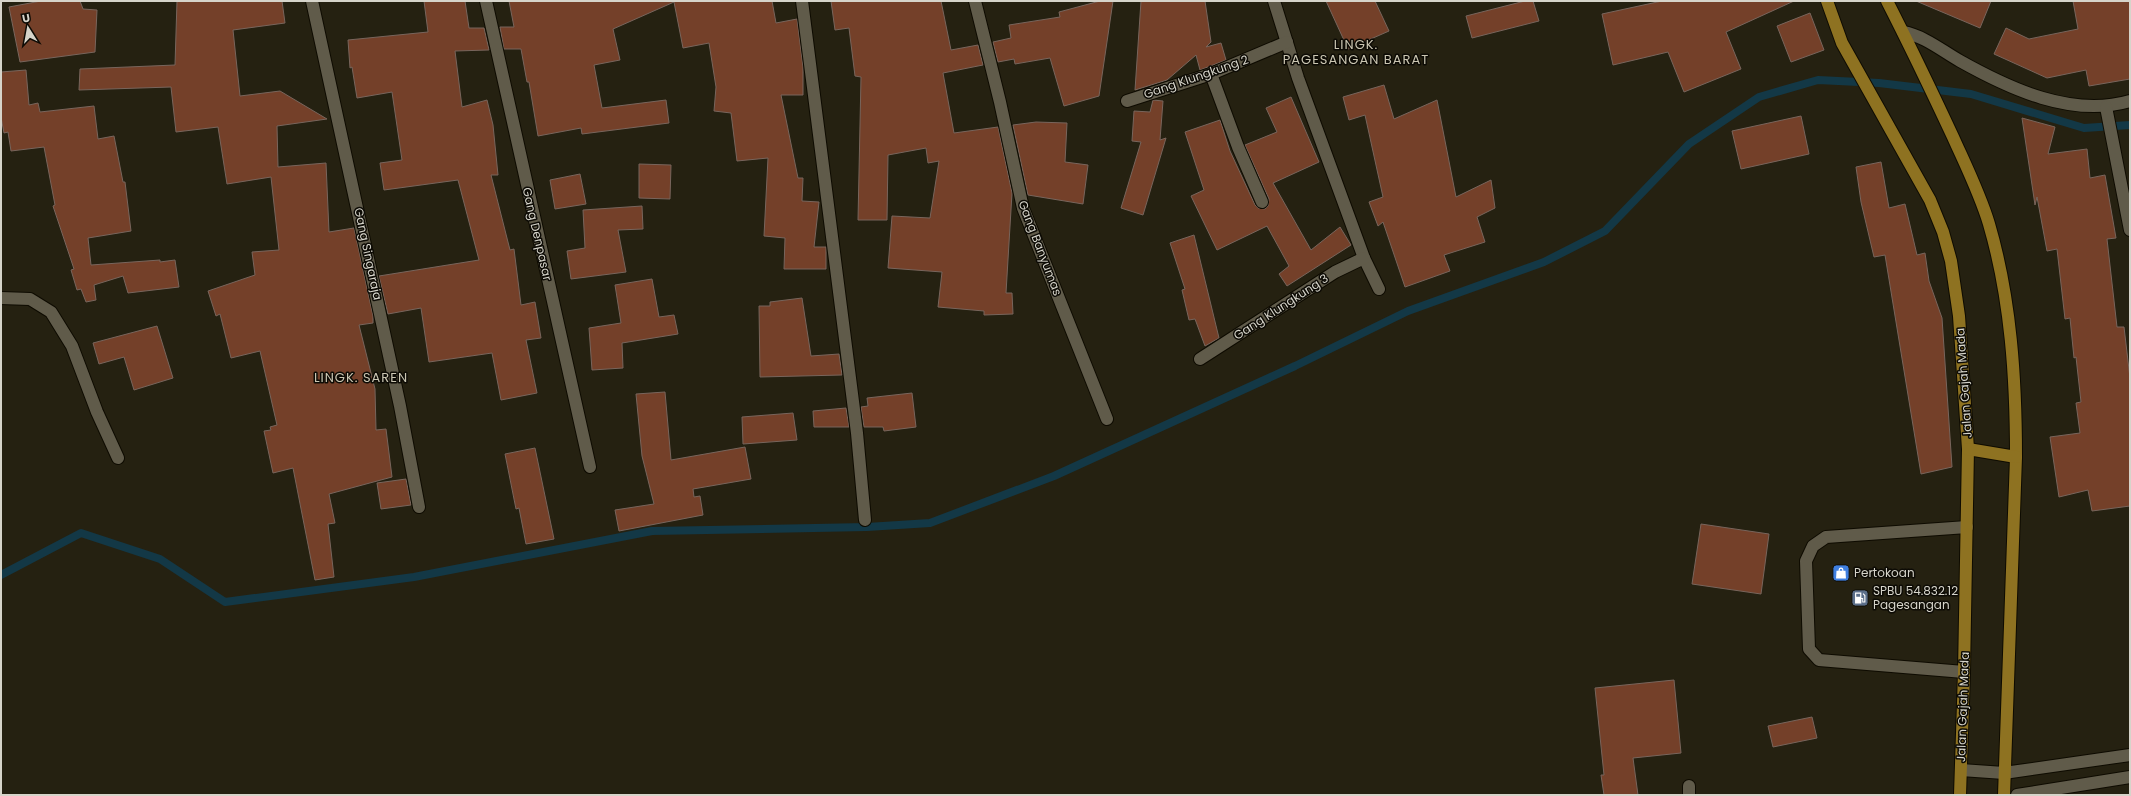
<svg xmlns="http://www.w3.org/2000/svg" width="2131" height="796" font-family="Poppins,sans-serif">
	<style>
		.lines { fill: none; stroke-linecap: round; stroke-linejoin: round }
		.stream { stroke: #133846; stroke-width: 8 }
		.building { fill: #744029; stroke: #78655c }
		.minor-casing { stroke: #0e0b01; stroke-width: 14 }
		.major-casing { stroke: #0e0b01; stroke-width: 14 }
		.minor { stroke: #605b4a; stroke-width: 12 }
		.major { stroke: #8e7221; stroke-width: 12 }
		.labels { text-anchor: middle; stroke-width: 3; stroke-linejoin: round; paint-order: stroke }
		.street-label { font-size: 12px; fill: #d6d4ca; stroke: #0d0b05 }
		.poi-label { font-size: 12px; fill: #d6d4ca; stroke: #0d0b05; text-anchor: start }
		.neighbourhood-label { font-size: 13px; letter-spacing: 1px; fill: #cbc6b2; stroke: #0d0b05 }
	</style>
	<rect width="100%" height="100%" fill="#252111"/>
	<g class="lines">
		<path class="stream" d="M 1,575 L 81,533 L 160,559 L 225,602 L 414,577 L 652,531 L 867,527 L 930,523 L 1054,476 L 1295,366 L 1408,311 L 1544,262 L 1605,231 L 1689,144 L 1759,97 L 1818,80 L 1879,83 L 1971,94 L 2084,128 L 2130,125"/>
	</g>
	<g class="building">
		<path d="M 41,1 L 80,1 L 83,9 L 97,10 L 95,52 L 20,62 L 9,7 Z"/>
		<path d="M 177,1 L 282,1 L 285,23 L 233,30 L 240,96 L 280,91 L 327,119 L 277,126 L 278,167 L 326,163 L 329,232 L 354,228 L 373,316 L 373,323 L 359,325 L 375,389 L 376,430 L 386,429 L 392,477 L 329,494 L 335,523 L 328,524 L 334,577 L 315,580 L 293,468 L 273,473 L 264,431 L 271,430 L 270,427 L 277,425 L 260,351 L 231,358 L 220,314 L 216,316 L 208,291 L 255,275 L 252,252 L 279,250 L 271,177 L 227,184 L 218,127 L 176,132 L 171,87 L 79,90 L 80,69 L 175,65 Z"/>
		<path d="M 424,1 L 465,1 L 469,28 L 484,28 L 489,50 L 455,51 L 462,107 L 487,100 L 493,125 L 498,175 L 491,175 L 510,250 L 514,249 L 521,305 L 535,302 L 541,338 L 526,340 L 537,393 L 501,400 L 492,353 L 429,362 L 421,308 L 388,314 L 379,276 L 479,260 L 458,180 L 384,190 L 380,163 L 402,160 L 392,92 L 357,98 L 352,67 L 350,68 L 348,40 L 428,32 Z"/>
		<path d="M 509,1 L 772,1 L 776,23 L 797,19 L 803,67 L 803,95 L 781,95 L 798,178 L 803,178 L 802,201 L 819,202 L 814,247 L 826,247 L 826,269 L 784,269 L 785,238 L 764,236 L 768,158 L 737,161 L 731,113 L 714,111 L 716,87 L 709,43 L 683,48 L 674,2 L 613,29 L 620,60 L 594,65 L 602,108 L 666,100 L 669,123 L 582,134 L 581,128 L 538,136 L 529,82 L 527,82 L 521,49 L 504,49 L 500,27 L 514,27 Z"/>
		<path d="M 831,1 L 941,1 L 951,50 L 978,45 L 983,65 L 943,73 L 954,133 L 998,127 L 1012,193 L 1006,293 L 1012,293 L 1013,314 L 984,315 L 984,311 L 938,307 L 942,272 L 888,268 L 892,216 L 930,218 L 939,161 L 928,163 L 926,148 L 888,155 L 887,220 L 858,220 L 861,77 L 855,76 L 849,28 L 835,30 Z"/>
		<path d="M 1100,1 L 1113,1 L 1099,96 L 1064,106 L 1050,58 L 1015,64 L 1014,59 L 998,62 L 993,42 L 1011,38 L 1009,25 L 1060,17 L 1059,12 Z"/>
		<path d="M 1141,1 L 1205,1 L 1211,42 L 1206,47 L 1221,43 L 1226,60 L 1200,70 L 1196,55 L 1167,80 L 1135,90 Z"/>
		<path d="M 1326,1 L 1375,1 L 1389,31 L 1348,49 Z"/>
		<path d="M 1525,1 L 1533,1 L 1539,21 L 1472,38 L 1466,16 Z"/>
		<path d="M 1662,1 L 1794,1 L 1726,32 L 1741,69 L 1684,92 L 1668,52 L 1613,65 L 1602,14 Z"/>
		<path d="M 1916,1 L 1991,1 L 1980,28 Z"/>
		<path d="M 2073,1 L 2130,1 L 2130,79 L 2089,86 L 2086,70 L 2047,78 L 1994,54 L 2006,28 L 2029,39 L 2078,29 Z"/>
		<path d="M 1810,13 L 1824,50 L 1791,62 L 1777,26 Z"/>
		<path d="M 26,70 L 29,105 L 38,103 L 40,112 L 94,106 L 98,139 L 114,136 L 123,182 L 125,182 L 131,231 L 88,238 L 91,265 L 160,260 L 160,262 L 175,260 L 179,287 L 128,293 L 123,276 L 94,285 L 96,300 L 86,302 L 81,289 L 77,290 L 71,270 L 74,269 L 53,206 L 55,205 L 44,147 L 11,151 L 8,132 L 4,133 L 1,117 L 1,72 Z"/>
		<path d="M 1384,85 L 1394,119 L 1437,100 L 1456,197 L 1491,180 L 1495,208 L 1477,217 L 1485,242 L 1444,255 L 1450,271 L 1405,287 L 1383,222 L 1378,226 L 1369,202 L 1383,197 L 1365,115 L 1349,120 L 1343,97 Z"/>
		<path d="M 1291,97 L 1319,162 L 1273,183 L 1311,250 L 1340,227 L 1351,245 L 1287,286 L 1279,274 L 1289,266 L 1267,226 L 1217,250 L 1191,196 L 1204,190 L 1185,132 L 1220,120 L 1230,151 L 1255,205 L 1258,208 L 1265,209 L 1268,206 L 1269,199 L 1245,145 L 1277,132 L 1266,108 Z"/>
		<path d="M 1153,100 L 1163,101 L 1160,140 L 1166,138 L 1143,215 L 1121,208 L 1141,142 L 1132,141 L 1134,111 L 1150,112 Z"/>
		<path d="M 1801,116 L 1809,154 L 1741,169 L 1732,131 Z"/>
		<path d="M 2022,118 L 2055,127 L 2048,154 L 2087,149 L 2090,178 L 2105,175 L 2116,238 L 2107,239 L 2117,327 L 2124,327 L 2130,378 L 2130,506 L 2092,511 L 2088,490 L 2059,497 L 2050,437 L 2080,433 L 2076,403 L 2081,402 L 2076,357 L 2074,358 L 2070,318 L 2065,319 L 2057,249 L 2047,251 L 2037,197 L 2035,205 Z"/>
		<path d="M 1036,122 L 1067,123 L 1065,162 L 1088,165 L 1083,204 L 1028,195 L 1013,125 Z"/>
		<path d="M 1881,162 L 1889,208 L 1905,204 L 1917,255 L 1925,253 L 1929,281 L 1942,318 L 1952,467 L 1921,474 L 1885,255 L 1874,257 L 1861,202 L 1856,167 Z"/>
		<path d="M 639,164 L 671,165 L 670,199 L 639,198 Z"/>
		<path d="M 580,174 L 586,204 L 555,209 L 550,180 Z"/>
		<path d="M 642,206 L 643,229 L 618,230 L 626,272 L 571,279 L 567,251 L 585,248 L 583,210 Z"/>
		<path d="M 1194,235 L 1219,338 L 1205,346 L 1195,319 L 1189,320 L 1182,290 L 1185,289 L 1170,243 Z"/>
		<path d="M 652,279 L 659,317 L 674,315 L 678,334 L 622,343 L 623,368 L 592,370 L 589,328 L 621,323 L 615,285 Z"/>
		<path d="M 802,298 L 811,356 L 839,354 L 842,375 L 760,377 L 759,306 L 770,306 L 770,302 Z"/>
		<path d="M 157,326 L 173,378 L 134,390 L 124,357 L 99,364 L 93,343 Z"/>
		<path d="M 665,392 L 671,460 L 745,447 L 751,479 L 693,489 L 694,497 L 700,496 L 703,515 L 619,531 L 615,510 L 654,504 L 642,456 L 636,394 Z"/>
		<path d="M 912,393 L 916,427 L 884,431 L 883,427 L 864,427 L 861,407 L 868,406 L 867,398 Z"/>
		<path d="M 846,408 L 849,427 L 814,427 L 813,411 Z"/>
		<path d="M 793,413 L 797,440 L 743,444 L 742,417 Z"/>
		<path d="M 535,448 L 554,539 L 526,544 L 519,508 L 516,509 L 505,454 Z"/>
		<path d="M 406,479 L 411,505 L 381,509 L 377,483 Z"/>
		<path d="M 1701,524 L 1769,534 L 1761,594 L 1692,584 Z"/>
		<path d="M 1674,680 L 1681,753 L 1633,758 L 1638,795 L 1604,795 L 1601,775 L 1604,775 L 1595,688 Z"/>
		<path d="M 1812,717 L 1817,738 L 1773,747 L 1768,726 Z"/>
	</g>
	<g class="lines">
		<g class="minor-casing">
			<g id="minor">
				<path d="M 312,1 L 400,406 L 419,507"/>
				<path d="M 486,1 L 590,467"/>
				<path d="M 802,1 L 857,433 L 865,520"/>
				<path d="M 975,1 L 1000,102 L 1023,208 L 1107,419"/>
				<path d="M 1274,1 L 1298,78 L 1364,258 L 1379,289"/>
				<path d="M 1903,32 C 1924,36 1941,50 1960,61 C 2010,89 2072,118 2130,101"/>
				<path d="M 1211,74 L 1238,147 L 1262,202"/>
				<path d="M 1127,101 L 1211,74 L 1287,42"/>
				<path d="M 2106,107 L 2130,230"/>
				<path d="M 1,298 L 30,299 L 51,312 L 72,346 L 97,412 L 118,458"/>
				<path d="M 1200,359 L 1335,272 L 1364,258"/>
				<path d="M 1964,672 L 1819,660 L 1809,649 L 1806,561 L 1813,546 L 1826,537 L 1967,527"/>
				<path d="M 1961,770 L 2004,773 L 2130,755"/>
				<path d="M 1689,786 L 1689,795"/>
				<path d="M 2017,795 L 2130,777"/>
			</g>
		</g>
		<g class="major-casing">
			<g id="major">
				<path d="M 1827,1 L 1842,43 L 1930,200 L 1943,232 L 1951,261 L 1959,316 L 1968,449 L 1964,672 L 1960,795"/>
				<path d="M 1887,1 C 1910,46 1932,92 1953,137 C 1966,166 1980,194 1989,224 C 2011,299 2016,379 2016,457 L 2004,795"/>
				<path d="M 1968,449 L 2016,457"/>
			</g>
		</g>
		<use href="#minor" class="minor"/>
		<use href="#major" class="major"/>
	</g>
	<defs>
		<g id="shop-square" transform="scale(0.9)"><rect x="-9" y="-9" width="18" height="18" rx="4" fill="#3f7fe0" stroke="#0d0b05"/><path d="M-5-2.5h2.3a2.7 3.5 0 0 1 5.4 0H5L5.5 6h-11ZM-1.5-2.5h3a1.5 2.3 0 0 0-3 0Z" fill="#fff"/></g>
		<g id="fuel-square" transform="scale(0.9)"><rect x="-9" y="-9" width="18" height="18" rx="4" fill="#5c6f8a" stroke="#0d0b05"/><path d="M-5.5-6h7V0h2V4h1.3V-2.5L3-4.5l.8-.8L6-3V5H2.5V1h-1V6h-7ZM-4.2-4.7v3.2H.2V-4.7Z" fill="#fff"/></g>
	</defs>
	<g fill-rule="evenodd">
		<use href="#shop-square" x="1841" y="573"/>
		<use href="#fuel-square" x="1860" y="598"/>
	</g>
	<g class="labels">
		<g class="street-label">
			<text transform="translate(1196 77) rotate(-19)" y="4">Gang Klungkung 2</text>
			<text transform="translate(537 234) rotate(77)" y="4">Gang Denpasar</text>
			<text transform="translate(1040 248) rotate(69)" y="4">Gang Banyumas</text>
			<text transform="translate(368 254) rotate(78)" y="4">Gang Singaraja</text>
			<text transform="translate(1281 307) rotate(-33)" y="4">Gang Klungkung 3</text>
			<text transform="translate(1964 383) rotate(-94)" y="4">Jalan Gajah Mada</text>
			<text transform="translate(1963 707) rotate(-88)" y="4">Jalan Gajah Mada</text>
		</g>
		<g class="poi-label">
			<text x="1854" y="577">Pertokoan</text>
			<text x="1873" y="595">SPBU 54.832.12<tspan x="1873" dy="14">Pagesangan</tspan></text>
		</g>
		<g class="neighbourhood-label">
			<text x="1356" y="49">LINGK.<tspan x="1356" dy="15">PAGESANGAN BARAT</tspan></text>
			<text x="361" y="382">LINGK. SAREN</text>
		</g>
	</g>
	<rect width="2131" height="796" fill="none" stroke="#d6d4ca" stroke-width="4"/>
	<g transform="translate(28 28) rotate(349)" stroke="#0d0b05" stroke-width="3" paint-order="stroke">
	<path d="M0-3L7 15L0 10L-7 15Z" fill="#d6d4ca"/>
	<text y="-6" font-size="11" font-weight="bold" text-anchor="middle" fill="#d6d4ca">U</text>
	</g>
</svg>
